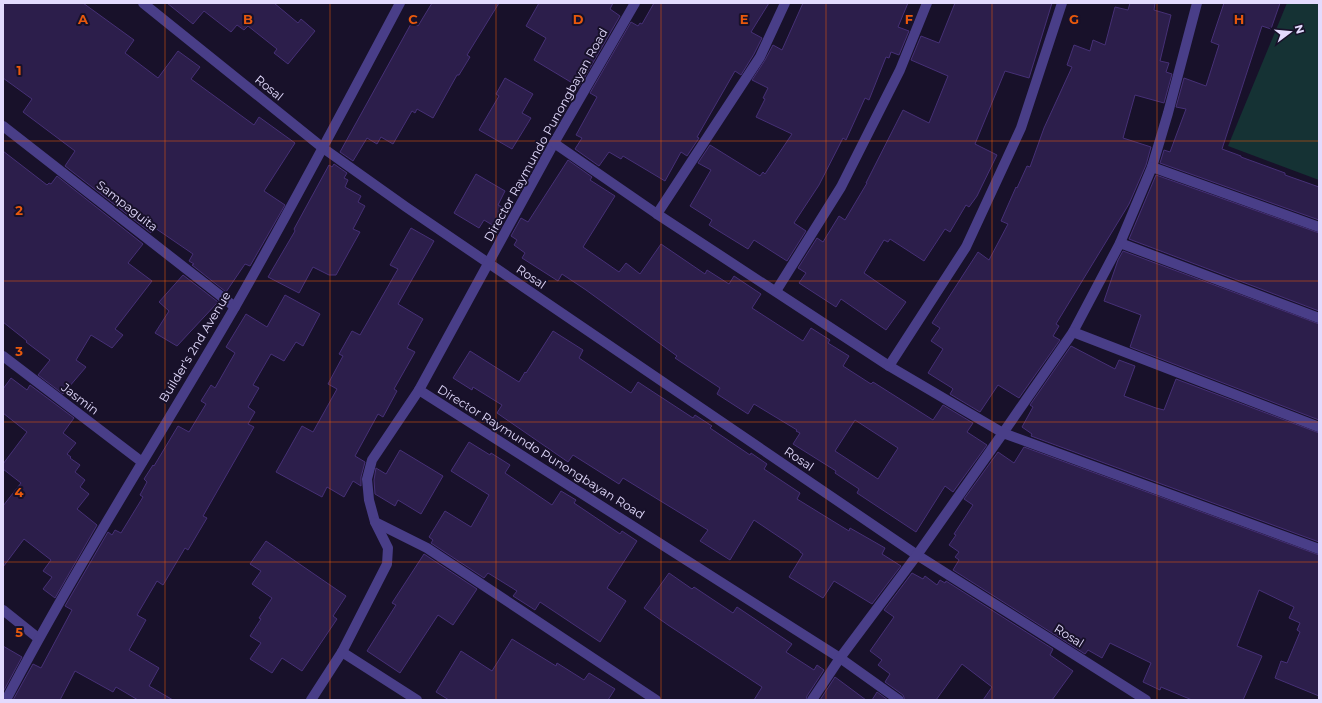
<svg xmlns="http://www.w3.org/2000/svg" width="1322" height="703" font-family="Montserrat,sans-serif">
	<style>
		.green { fill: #153234 }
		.building { fill: #2c1e4b; stroke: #463076; fill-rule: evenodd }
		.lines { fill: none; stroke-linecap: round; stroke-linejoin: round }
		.minor { stroke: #493e88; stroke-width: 10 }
		.grid { fill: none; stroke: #e8590c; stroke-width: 1; stroke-opacity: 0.55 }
		.labels { text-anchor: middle; stroke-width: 4; stroke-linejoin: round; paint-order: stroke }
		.street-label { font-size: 12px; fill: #e3dbfe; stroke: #18112a }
		.grid-label { font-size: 13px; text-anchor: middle; font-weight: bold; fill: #e8590c; stroke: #18112a; stroke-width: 4; stroke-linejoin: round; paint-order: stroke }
	</style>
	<rect width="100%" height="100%" fill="#18112a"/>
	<path class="green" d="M 1287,3 L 1319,3 L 1319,180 L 1228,146 Z"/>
	<g class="building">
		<path d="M 3,3 L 83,3 L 134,40 L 125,53 L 158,78 L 178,51 L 200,67 L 191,79 L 254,125 L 259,117 L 295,143 L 264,191 L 285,205 L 250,266 L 245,264 L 226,292 L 192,265 L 194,264 L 189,261 L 193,254 L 155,228 L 151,233 L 65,166 L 75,151 L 23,112 L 32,99 L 3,78 Z"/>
		<path d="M 167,3 L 274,3 L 298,23 L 301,19 L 315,31 L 288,64 L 274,53 L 277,49 L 248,26 L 244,30 L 237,25 L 231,32 L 204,11 L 193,24 Z"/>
		<path d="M 432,3 L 499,3 L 467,55 L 470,57 L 459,75 L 457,75 L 433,118 L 417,109 L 415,113 L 412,111 L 393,144 L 381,137 L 377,144 L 367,138 L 353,161 L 340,152 L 412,22 L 418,26 Z"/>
		<path d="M 539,3 L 613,3 L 610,9 L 620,16 L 579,87 L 534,60 L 546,38 L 526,26 Z"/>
		<path d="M 654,3 L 769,3 L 751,32 L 762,38 L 754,54 L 741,75 L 735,71 L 697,137 L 699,138 L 687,156 L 681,152 L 665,181 L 623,156 L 621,159 L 609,152 L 599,166 L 575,149 L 582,138 L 576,135 L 597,97 L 590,93 L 631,22 L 638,26 L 640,23 L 642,24 Z"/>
		<path d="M 803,3 L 908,3 L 898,27 L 909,31 L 899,55 L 891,52 L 889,58 L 886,57 L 869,100 L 865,98 L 846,140 L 843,138 L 819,185 L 794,223 L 806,231 L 787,261 L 754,240 L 748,249 L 709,225 L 712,220 L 690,206 L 711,170 L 698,163 L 710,145 L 760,176 L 763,172 L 765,174 L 792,134 L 756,117 L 765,99 L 763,98 L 768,88 L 752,80 L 765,60 L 773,45 L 782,50 Z"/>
		<path d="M 955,3 L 1052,3 L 1029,78 L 1005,71 L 975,144 L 997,155 L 977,196 L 969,207 L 966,205 L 950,232 L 945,229 L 924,261 L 890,239 L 888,242 L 884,240 L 864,273 L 906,302 L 886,330 L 841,299 L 836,307 L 799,283 L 806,273 L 798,268 L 817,238 L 823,242 L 839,216 L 845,220 L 867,183 L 866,183 L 903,110 L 929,123 L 948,76 L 911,60 L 921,36 L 939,43 Z"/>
		<path d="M 1130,3 L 1155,3 L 1154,10 L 1171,15 L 1160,61 L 1169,63 L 1166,72 L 1172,74 L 1164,103 L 1135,95 L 1123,138 L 1151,147 L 1146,165 L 1129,204 L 1056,324 L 1059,326 L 1053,336 L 1060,340 L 1019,398 L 998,385 L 980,412 L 950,394 L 953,389 L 952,388 L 928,373 L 943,349 L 931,341 L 940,328 L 932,323 L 978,252 L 989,260 L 1008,224 L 1001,221 L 1016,187 L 1017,188 L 1027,166 L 1030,167 L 1044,128 L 1072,67 L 1067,65 L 1074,45 L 1090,51 L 1093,40 L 1105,45 L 1115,7 L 1128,10 Z"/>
		<path d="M 1224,3 L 1280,3 L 1271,29 L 1262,26 L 1222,149 L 1241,156 L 1241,157 L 1285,173 L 1285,175 L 1319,187 L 1319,220 L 1160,163 L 1164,150 L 1170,152 L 1186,109 L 1176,107 L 1184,78 L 1206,86 L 1219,45 L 1211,42 Z"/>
		<path d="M 505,78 L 533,94 L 522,113 L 531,118 L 512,149 L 479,130 L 499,96 L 496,94 Z"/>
		<path d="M 3,151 L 47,185 L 49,183 L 51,184 L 57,176 L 143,244 L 128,263 L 152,281 L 115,329 L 123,335 L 112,348 L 91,335 L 76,360 L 86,367 L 63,394 L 38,375 L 50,360 L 26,342 L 27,341 L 3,322 Z"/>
		<path d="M 568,160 L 592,177 L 590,180 L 615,196 L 583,247 L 619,272 L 626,263 L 640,274 L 661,244 L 705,274 L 707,270 L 729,284 L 734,276 L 761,294 L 752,308 L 803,341 L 811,328 L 830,340 L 828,343 L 849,356 L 843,366 L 871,384 L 873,382 L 933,420 L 943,405 L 973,423 L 967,432 L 987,445 L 953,492 L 945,486 L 916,532 L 857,493 L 859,489 L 835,473 L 836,471 L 793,444 L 800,433 L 796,431 L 797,430 L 754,404 L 748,414 L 717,394 L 720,388 L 675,358 L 677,356 L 586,290 L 562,274 L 558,281 L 522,258 L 525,253 L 514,245 L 517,240 L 511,236 L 521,218 L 528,222 ZM 855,420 L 898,448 L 878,479 L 835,451 Z"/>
		<path d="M 334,164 L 347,173 L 344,178 L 348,180 L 345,187 L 361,196 L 358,202 L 365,206 L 353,229 L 360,232 L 336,275 L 329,275 L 313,267 L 299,293 L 268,277 L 295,231 L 294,229 L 329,165 L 332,167 Z"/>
		<path d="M 476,174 L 505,191 L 498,205 L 509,211 L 499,229 L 484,220 L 479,228 L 454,213 Z"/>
		<path d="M 1156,175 L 1319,233 L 1319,311 L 1129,239 Z"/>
		<path d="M 411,228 L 434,241 L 398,304 L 423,319 L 407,348 L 415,352 L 394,389 L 397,391 L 383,417 L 378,414 L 355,456 L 365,462 L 361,477 L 361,486 L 353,481 L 344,497 L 327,487 L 322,497 L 276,472 L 302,426 L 313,432 L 337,389 L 328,384 L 343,356 L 339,354 L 352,331 L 360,335 L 398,269 L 390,265 Z"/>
		<path d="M 1123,251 L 1319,324 L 1319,420 L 1130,347 L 1141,315 L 1104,301 L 1118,260 Z"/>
		<path d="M 183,275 L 218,302 L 177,346 L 155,333 L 169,311 L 159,302 Z"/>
		<path d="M 285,295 L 320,314 L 303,346 L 296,342 L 284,361 L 271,354 L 253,385 L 259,388 L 248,407 L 255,412 L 248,424 L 254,427 L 203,516 L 207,518 L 188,550 L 185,548 L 163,585 L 157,581 L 137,615 L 146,620 L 129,650 L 159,668 L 149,686 L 173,700 L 138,700 L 116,687 L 113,692 L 75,671 L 60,700 L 13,700 L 33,664 L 41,668 L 72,610 L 65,606 L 108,532 L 112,535 L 115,530 L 121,533 L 143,497 L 140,495 L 147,482 L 144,479 L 153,465 L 154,466 L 178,426 L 189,432 L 206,404 L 201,401 L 211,385 L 215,388 L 235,353 L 226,347 L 246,314 L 267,327 Z"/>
		<path d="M 553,331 L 583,350 L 579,358 L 631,393 L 638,382 L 693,418 L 695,415 L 712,426 L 710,428 L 750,455 L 751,453 L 767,464 L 764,469 L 800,493 L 797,499 L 849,531 L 850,528 L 885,548 L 882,554 L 901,566 L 872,604 L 834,581 L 823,598 L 789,577 L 803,554 L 800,552 L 800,551 L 754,520 L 730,560 L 700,541 L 708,530 L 623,478 L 619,484 L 573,455 L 568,462 L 497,413 L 502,405 L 473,387 L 472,390 L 453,378 L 470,351 L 519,382 L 525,372 L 526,373 Z"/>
		<path d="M 1071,346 L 1115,369 L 1119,360 L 1135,366 L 1124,396 L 1156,408 L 1164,410 L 1176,379 L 1319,433 L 1319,542 L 1031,436 L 1032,434 L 1022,427 L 1033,407 L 1030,405 Z"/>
		<path d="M 11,378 L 27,390 L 30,385 L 74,418 L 63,433 L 76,443 L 67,454 L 71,457 L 70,458 L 80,465 L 75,472 L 85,480 L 80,487 L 89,494 L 77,509 L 97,525 L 55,598 L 43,589 L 52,577 L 43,571 L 51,560 L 24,539 L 3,567 L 3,506 L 21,483 L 3,469 L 3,464 L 27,432 L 3,413 L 3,389 Z"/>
		<path d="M 469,442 L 490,455 L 491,453 L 510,465 L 505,473 L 552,505 L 561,491 L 576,500 L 574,503 L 620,534 L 622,531 L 637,541 L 607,588 L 626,601 L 600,642 L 540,602 L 535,610 L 513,596 L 517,591 L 488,573 L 484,578 L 431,543 L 433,540 L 429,537 L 445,511 L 471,527 L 489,495 L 451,471 Z"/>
		<path d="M 1024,447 L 1319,555 L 1319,696 L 1275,678 L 1281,661 L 1287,663 L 1300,632 L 1297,630 L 1300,623 L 1289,618 L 1294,607 L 1259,590 L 1237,646 L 1262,656 L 1243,700 L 1192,700 L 1161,687 L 1160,690 L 1143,682 L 1151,663 L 1110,643 L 1102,658 L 1088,650 L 1085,654 L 953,570 L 959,560 L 955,557 L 959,552 L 949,545 L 956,535 L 954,534 L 973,505 L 964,499 L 998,452 L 1014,463 Z"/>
		<path d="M 400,450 L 443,476 L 421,514 L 398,500 L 395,506 L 375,494 L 374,480 L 376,468 L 386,474 Z"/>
		<path d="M 266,541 L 346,596 L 333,616 L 337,619 L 302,671 L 282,658 L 272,673 L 250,659 L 261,643 L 250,636 L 261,619 L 259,618 L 272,598 L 252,584 L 261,571 L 250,564 Z"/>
		<path d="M 424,554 L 477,589 L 453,625 L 438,615 L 400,673 L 367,651 L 396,605 L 392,603 Z"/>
		<path d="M 669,573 L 692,589 L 694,587 L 733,613 L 737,607 L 792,644 L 786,652 L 814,670 L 817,665 L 824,670 L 807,696 L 806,700 L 754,700 L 762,687 L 668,625 L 644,608 Z"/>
		<path d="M 912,573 L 923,579 L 925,576 L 937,585 L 940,580 L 945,583 L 946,581 L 1053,649 L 1050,655 L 1073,671 L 1052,700 L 983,700 L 992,687 L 962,664 L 936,700 L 905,700 L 903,695 L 885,682 L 890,674 L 878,665 L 882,660 L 870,651 L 894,617 L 884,610 Z"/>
		<path d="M 512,639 L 556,666 L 557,663 L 584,680 L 589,673 L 615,689 L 608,700 L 449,700 L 436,692 L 461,651 L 492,671 Z"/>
		<path d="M 3,646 L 22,657 L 3,692 Z"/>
		<path d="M 835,677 L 866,700 L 820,700 Z"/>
		<path d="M 877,692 L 888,700 L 872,700 Z"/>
	</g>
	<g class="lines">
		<g class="minor">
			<path d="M 143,3 L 323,148 L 406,207 L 917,555 L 1146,700"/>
			<path d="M 635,3 L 554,143 L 419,390 L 840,658 L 899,700"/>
			<path d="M 3,126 L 235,307"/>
			<path d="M 554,143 L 657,214 L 889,366 L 1003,433 L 1073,332 L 1120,243 L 1152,167 L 1168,113 L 1197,3"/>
			<path d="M 1152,167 L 1319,227"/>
			<path d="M 657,214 L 760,57 L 785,3"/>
			<path d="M 1120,243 L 1319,318"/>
			<path d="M 776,291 L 841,187 L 900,70 L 927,3"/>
			<path d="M 1073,332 L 1319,427"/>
			<path d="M 3,356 L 142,462"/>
			<path d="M 889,366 L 966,247 L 1021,128 L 1062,3"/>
			<path d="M 419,390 L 372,460 L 367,479 L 369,500 L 375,522 L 427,548 L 656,700"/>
			<path d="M 3,610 L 38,638"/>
			<path d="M 342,652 L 417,700"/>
			<path d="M 6,700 C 76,566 159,438 235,307 C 292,207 346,105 400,3"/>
			<path d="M 311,700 L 342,652 L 387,564 L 388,548 L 375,522"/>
			<path d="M 812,700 L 840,658 L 917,555 L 1003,433 L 1319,549"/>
		</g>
	</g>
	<path class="grid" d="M 165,3 L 165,700M 330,3 L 330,700M 496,3 L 496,700M 661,3 L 661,700M 826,3 L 826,700M 992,3 L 992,700M 1157,3 L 1157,700M 3,141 L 1319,141M 3,281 L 1319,281M 3,422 L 1319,422M 3,562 L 1319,562"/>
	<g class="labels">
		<g class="street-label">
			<text transform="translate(269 88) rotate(39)" y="4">Rosal</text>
			<text transform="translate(546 135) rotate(-61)" y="4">Director Raymundo Punongbayan Road</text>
			<text transform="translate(127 206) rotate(38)" y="4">Sampaguita</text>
			<text transform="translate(531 277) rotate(34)" y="4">Rosal</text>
			<text transform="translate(195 347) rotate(-59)" y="4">Builder's 2nd Avenue</text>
			<text transform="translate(80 399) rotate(37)" y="4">Jasmin</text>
			<text transform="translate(541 452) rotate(32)" y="4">Director Raymundo Punongbayan Road</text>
			<text transform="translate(799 459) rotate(34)" y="4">Rosal</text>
			<text transform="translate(1069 636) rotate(32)" y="4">Rosal</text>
		</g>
	</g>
	<g class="grid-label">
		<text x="83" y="24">A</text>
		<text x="248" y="24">B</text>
		<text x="413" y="24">C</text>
		<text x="578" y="24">D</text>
		<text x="744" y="24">E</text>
		<text x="909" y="24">F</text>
		<text x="1074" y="24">G</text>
		<text x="1239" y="24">H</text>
		<text x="19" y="75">1</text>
		<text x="19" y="215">2</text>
		<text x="19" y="356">3</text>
		<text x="19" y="497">4</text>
		<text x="19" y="637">5</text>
	</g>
	<rect width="1322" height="703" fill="none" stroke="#e3dbfe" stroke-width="8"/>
	<g transform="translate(1290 32) rotate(74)" stroke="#18112a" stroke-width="3" paint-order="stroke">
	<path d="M0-3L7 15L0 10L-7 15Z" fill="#e3dbfe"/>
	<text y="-6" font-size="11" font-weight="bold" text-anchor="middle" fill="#e3dbfe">N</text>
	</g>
</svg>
